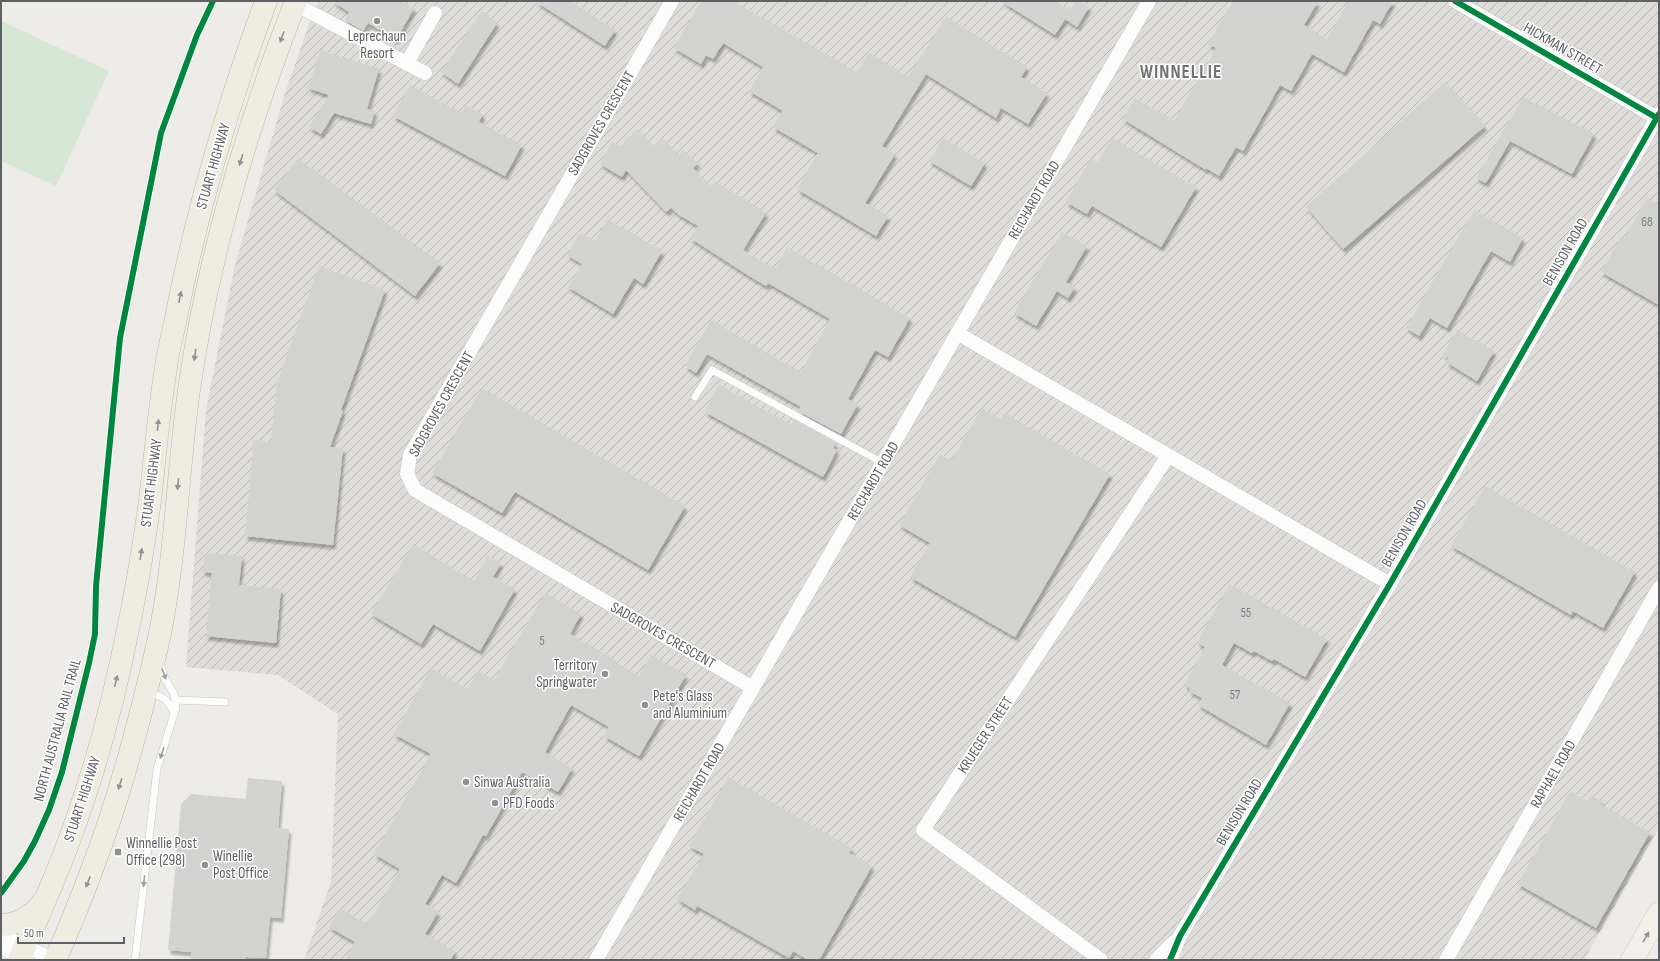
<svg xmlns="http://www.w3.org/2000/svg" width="1660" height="961" font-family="'Sofia Sans Condensed',sans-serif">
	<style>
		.industrial { fill: url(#industrial-furrows) }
		.green { fill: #d6e8d5 }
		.building { fill: #d3d3d1; filter: url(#shadow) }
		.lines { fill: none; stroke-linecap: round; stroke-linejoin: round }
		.lane-casing { stroke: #c9c8c8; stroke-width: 8 }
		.street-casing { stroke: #c9c8c8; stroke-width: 15 }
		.primary-casing { stroke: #d3cdb8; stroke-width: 23 }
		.highway-casing { stroke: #c3b897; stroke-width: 23 }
		.lane { stroke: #fcfcfc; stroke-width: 7 }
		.street { stroke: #fcfcfc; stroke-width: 14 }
		.primary { stroke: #f2f1e9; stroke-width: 22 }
		.highway { stroke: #efece2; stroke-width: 22 }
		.cycleway-casing { stroke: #fff; stroke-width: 8 }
		.cycleway { stroke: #00873e; stroke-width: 6 }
		.oneway { fill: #909191 }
		.oneway2 { fill: #9d9ea1 }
		.oneway3 { fill: #919393 }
		.poi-dot { fill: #8f9193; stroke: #fff; stroke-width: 1.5 }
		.labels { text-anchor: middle; stroke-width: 3; stroke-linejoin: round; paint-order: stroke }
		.number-label { font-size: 13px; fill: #7c7e81 }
		.poi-label { font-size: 15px; fill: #5d6065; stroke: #fff; text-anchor: start }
		.street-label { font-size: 15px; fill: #5d6065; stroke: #fff }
		.district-label { font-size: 19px; font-weight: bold; letter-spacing: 1px; fill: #6e7277; stroke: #fff }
	</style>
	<defs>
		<pattern id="industrial-furrows" width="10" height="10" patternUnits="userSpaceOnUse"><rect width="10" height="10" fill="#deddd9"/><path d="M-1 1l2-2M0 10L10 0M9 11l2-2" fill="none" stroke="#b7b7b4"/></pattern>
		<filter id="shadow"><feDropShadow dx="2.5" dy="4.5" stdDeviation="1" flood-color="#0004"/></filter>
	</defs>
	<rect width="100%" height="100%" fill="#edece8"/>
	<path class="industrial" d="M 319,1 L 1659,1 L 1659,828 L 1584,960 L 304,960 L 331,882 L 338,714 L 278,675 L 186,667 L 206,410 L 235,265 L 285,93 L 310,21 Z"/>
	<path class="green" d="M 1,21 L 109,71 L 56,186 L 1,161 Z"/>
	<g class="building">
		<path d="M 332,1 L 401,1 L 414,8 L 396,40 L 368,23 L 363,31 L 345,20 L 349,12 Z"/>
		<path d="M 535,1 L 570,1 L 615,30 L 605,46 Z"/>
		<path d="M 701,1 L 733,1 L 857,72 L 869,53 L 908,77 L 946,17 L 1027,67 L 1021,77 L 1047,93 L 1028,124 L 1001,108 L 996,118 L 926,74 L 882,146 L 895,154 L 865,203 L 888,216 L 876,236 L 797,189 L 818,153 L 773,127 L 783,111 L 749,91 L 763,67 L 723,43 L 713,59 L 706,55 L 701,64 L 674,48 Z"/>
		<path d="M 1001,1 L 1055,1 L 1070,10 L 1075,1 L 1079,1 L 1089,7 L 1077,27 L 1065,19 L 1055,35 Z"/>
		<path d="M 1233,1 L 1318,1 L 1304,25 L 1327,39 L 1349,1 L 1393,1 L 1380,24 L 1373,20 L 1344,72 L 1312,54 L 1291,91 L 1280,85 L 1243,151 L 1236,147 L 1219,176 L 1206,168 L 1206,170 L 1123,119 L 1135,98 L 1174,121 L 1216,48 L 1208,44 Z"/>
		<path d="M 482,11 L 497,23 L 458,84 L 441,72 Z"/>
		<path d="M 321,50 L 379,69 L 367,109 L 375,111 L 371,124 L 334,113 L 321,134 L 309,127 L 329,95 L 308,88 Z"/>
		<path d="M 1445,82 L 1485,126 L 1343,249 L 1306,207 Z"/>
		<path d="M 410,85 L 461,113 L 465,105 L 483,114 L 479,122 L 522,145 L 505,176 L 393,116 Z"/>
		<path d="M 1523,97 L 1594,134 L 1572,174 L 1510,141 L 1486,183 L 1476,178 Z"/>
		<path d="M 637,129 L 653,146 L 662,138 L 678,155 L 683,150 L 698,163 L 693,168 L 710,186 L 715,181 L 766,213 L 743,250 L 775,269 L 787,247 L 910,318 L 888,357 L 875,350 L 848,399 L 858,404 L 841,434 L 798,411 L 801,407 L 707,354 L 696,373 L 685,366 L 711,320 L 801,372 L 830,319 L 768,283 L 766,286 L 746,274 L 690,238 L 698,226 L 679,215 L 671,208 L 666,212 L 626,170 L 622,177 L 600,164 L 612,142 L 620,146 Z"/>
		<path d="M 943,138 L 985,163 L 971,186 L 929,161 Z"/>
		<path d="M 1112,138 L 1196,187 L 1161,247 L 1092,206 L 1087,214 L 1066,202 L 1091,158 L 1098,162 Z"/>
		<path d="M 298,158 L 440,263 L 415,296 L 274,190 Z"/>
		<path d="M 1647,198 L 1659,205 L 1659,305 L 1601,272 L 1621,237 L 1624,239 Z"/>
		<path d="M 1474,210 L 1523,238 L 1510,262 L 1491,251 L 1447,328 L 1430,318 L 1419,336 L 1406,328 Z"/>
		<path d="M 607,219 L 662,251 L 643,284 L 634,278 L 613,314 L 568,287 L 582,264 L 567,255 L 580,233 L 595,241 Z"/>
		<path d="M 1062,232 L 1087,246 L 1066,282 L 1075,287 L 1068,298 L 1057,291 L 1036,326 L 1014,313 Z"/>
		<path d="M 319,266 L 385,290 L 341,410 L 343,411 L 330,447 L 343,448 L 333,545 L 245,536 L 254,440 L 271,442 L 277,383 Z"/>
		<path d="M 1457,330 L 1494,351 L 1477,381 L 1446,362 L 1449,358 L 1443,355 Z"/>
		<path d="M 719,385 L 791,425 L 794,420 L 836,443 L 833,448 L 837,450 L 823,477 L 705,412 Z"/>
		<path d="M 482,388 L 685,506 L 648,570 L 515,492 L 502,513 L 432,473 Z"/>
		<path d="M 982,408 L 1001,419 L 1004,413 L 1110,474 L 1015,637 L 910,577 L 930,543 L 899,525 L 940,454 L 951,461 Z"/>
		<path d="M 1485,486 L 1635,572 L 1603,628 L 1573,611 L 1571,615 L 1451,546 Z"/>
		<path d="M 413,544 L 474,581 L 488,556 L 501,563 L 493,577 L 515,589 L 480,651 L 433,624 L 421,644 L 371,614 Z"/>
		<path d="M 205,553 L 242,556 L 239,585 L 281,589 L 276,643 L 206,636 L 212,573 L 203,572 Z"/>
		<path d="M 1230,584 L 1327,639 L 1305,677 L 1274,659 L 1272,661 L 1254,651 L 1252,653 L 1234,643 L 1222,665 L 1290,703 L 1266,745 L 1198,705 L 1202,698 L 1189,691 L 1190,688 L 1184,685 L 1205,647 L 1197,642 Z"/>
		<path d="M 545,593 L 581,614 L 570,634 L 614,659 L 613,661 L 639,676 L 651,655 L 686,675 L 639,756 L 604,736 L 609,727 L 571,705 L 545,752 L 572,768 L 558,792 L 522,772 L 486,836 L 483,835 L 456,883 L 442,875 L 425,904 L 438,912 L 425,934 L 455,951 L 451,960 L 345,960 L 355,942 L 329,927 L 340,908 L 367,924 L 378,907 L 400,869 L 374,854 L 431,754 L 394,734 L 431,668 L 468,689 L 478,671 L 494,680 Z"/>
		<path d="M 728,777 L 852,848 L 849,853 L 872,866 L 819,960 L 808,960 L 793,951 L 789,958 L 697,906 L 695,910 L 677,899 L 704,854 L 689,846 Z"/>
		<path d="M 248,778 L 282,781 L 278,828 L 289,829 L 281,918 L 270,917 L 266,958 L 246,957 L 246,960 L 191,960 L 191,952 L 168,950 L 181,804 L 191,794 L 246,799 Z"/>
		<path d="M 1570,791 L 1587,801 L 1591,795 L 1602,801 L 1600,804 L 1650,832 L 1596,928 L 1518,884 Z"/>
	</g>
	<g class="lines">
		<g class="lane-casing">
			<g id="lane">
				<path d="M 695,397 L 712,370 L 883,463"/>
				<path d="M 149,692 C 161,696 171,701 174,715"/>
				<path d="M 176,700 L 225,702"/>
				<path d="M 135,960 L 157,769 L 176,708 L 174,694 L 164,677 L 160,663"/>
			</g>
		</g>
		<g class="street-casing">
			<g id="street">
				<path d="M 672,1 L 410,455 L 407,474 L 415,490 L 753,688"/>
				<path d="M 1455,1 L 1657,118"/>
				<path d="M 295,4 L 425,73"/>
				<path d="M 407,63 L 435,13"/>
				<path d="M 957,333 L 1390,584"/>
				<path d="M 1,935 L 55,960"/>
				<path d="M 1,948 L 26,960"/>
				<path d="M 596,960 L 1149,1"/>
				<path d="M 1101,960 L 923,830 L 1168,456"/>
				<path d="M 1156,960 L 1174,942"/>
				<path d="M 1170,960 L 1180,936 L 1390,584 L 1659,114"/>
				<path d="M 1446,960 L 1659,588"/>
			</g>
		</g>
		<g class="primary-casing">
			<path id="primary" d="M 1632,960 L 1659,913"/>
		</g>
		<g class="highway-casing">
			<g id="highway">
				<path d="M 1,925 C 17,925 33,916 42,903"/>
				<path d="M 19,960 C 41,910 64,859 81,807 C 101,749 116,689 128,629 C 137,587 144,543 150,501 C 155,456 159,411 166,367 C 168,350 173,334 176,318 C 197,210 228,104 266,1"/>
				<path d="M 55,960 C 68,931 80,902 91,872 C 119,800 139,723 157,647 C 176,563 177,475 189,390 C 208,256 247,126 296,1"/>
			</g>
		</g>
		<use href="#lane" class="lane"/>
		<use href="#street" class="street"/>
		<use href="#primary" class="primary"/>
		<use href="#highway" class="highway"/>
		<g class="cycleway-casing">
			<g id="cycleway">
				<path d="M 1455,1 L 1657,118"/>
				<path d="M 1,893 L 24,861 L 35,841 L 49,810 L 62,772 L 89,663 L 95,634 L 96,586 L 120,338 L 161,133 L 197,35 L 213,1"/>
				<path d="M 1170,960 L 1180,936 L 1390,584 L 1659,114"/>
			</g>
		</g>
		<use href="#cycleway" class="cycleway"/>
	</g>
	<defs><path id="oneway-solid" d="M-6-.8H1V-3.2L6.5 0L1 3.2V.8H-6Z"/></defs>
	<g class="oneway">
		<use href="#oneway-solid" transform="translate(282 37) rotate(110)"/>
		<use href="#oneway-solid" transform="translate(241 160) rotate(107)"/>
		<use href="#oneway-solid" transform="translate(180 297) rotate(-79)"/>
		<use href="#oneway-solid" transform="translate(195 355) rotate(99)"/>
		<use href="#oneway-solid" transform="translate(158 425) rotate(-84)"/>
		<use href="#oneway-solid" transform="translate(178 484) rotate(96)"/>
		<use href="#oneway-solid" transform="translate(141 554) rotate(-81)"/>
		<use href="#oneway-solid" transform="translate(116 681) rotate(-76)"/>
		<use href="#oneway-solid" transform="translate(120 784) rotate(107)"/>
		<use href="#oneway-solid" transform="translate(88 882) rotate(111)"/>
	</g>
	<g class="oneway2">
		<use href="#oneway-solid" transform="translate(164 674) rotate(70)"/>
		<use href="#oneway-solid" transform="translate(162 753) rotate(109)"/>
		<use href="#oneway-solid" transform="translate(144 881) rotate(96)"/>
	</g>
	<use class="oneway3" href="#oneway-solid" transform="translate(1646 937) rotate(-60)"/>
	<g class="poi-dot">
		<circle cx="377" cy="21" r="4"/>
		<circle cx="605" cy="674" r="4"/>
		<circle cx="645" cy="705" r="4"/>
		<circle cx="466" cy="782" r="4"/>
		<circle cx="495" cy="803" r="4"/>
		<rect x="114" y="848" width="8" height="8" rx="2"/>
		<circle cx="205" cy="865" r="4"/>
	</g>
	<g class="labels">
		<g class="number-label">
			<text x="1647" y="226">68</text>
			<text x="1246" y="617">55</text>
			<text x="542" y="645">5</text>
			<text x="1235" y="699">57</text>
		</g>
		<g class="poi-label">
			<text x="377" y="41" text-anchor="middle">Leprechaun<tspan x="377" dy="17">Resort</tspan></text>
			<text x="597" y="670" text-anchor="end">Territory<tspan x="597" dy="17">Springwater</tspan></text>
			<text x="653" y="701">Pete's Glass<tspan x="653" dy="17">and Aluminium</tspan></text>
			<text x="474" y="787">Sinwa Australia</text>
			<text x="503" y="808">PFD Foods</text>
			<text x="126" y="848">Winnellie Post<tspan x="126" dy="17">Office (298)</tspan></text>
			<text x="213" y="861">Winellie<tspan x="213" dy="17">Post Office</tspan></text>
		</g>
		<g class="street-label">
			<text transform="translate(1563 48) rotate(30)" y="5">HICKMAN STREET</text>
			<text transform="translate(601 123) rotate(-60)" y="5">SADGROVES CRESCENT</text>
			<text transform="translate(213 166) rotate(-74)" y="5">STUART HIGHWAY</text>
			<text transform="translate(1034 200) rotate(-60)" y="5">REICHARDT ROAD</text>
			<text transform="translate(1565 252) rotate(-60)" y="5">BENISON ROAD</text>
			<text transform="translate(441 404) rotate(-61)" y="5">SADGROVES CRESCENT</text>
			<text transform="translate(873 481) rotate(-60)" y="5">REICHARDT ROAD</text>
			<text transform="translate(151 483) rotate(-83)" y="5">STUART HIGHWAY</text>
			<text transform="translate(1404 533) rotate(-60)" y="5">BENISON ROAD</text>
			<text transform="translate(663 635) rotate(30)" y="5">SADGROVES CRESCENT</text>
			<text transform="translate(57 730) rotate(-75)" y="5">NORTH AUSTRALIA RAIL TRAIL</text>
			<text transform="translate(985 735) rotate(-57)" y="5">KRUEGER STREET</text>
			<text transform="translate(1553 774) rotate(-60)" y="5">RAPHAEL ROAD</text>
			<text transform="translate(699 782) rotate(-60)" y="5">REICHARDT ROAD</text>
			<text transform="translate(82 799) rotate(-72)" y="5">STUART HIGHWAY</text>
			<text transform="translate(1239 812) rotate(-59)" y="5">BENISON ROAD</text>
		</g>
		<g class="district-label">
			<text x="1181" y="78">WINNELLIE</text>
		</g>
	</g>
	<rect width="1660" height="961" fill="none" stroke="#5d6065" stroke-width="4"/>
	<path d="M18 937v6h106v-6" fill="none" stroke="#5d6065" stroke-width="2"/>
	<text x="24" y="937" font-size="12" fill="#5d6065" stroke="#ffffff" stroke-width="3" paint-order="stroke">50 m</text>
</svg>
